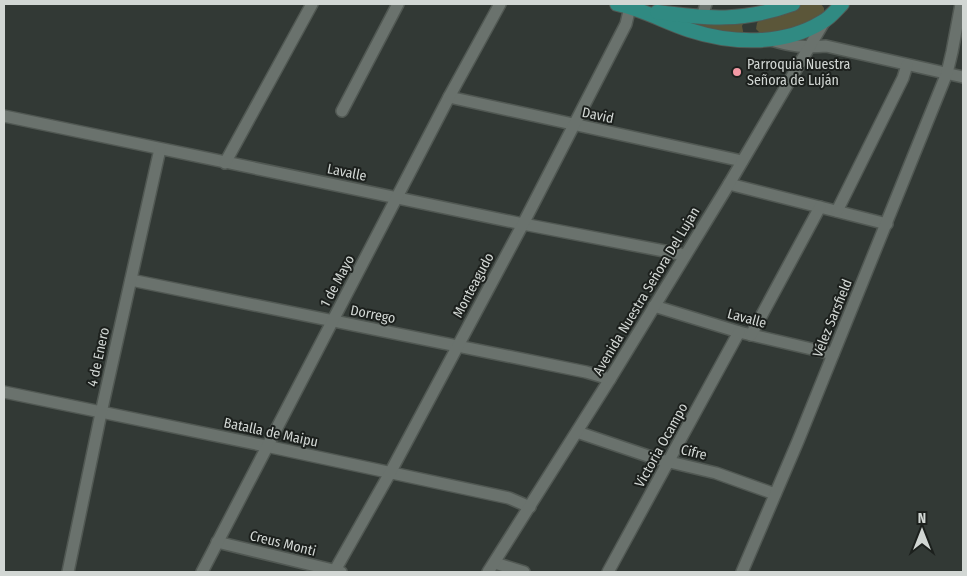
<svg xmlns="http://www.w3.org/2000/svg" width="967" height="576" font-family="'Fira Sans Condensed',sans-serif">
	<style>
		.green { fill: #5b5639 }
		.lines { fill: none; stroke-linecap: round; stroke-linejoin: round }
		.minor-casing { stroke: #515853; stroke-width: 14 }
		.major-casing { stroke: #515853; stroke-width: 16 }
		.minor { stroke: #6a726d; stroke-width: 11 }
		.major { stroke: #308a82; stroke-width: 14 }
		.poi-dot { fill: #f49aa5; stroke: #1c201d; stroke-width: 2 }
		.labels { text-anchor: middle; stroke-width: 4; stroke-linejoin: round; paint-order: stroke }
		.poi-label { font-size: 14px; fill: #d2d7d4; stroke: #1c201d; text-anchor: start }
		.street-label { font-size: 14px; fill: #d2d7d4; stroke: #1c201d }
	</style>
	<rect width="100%" height="100%" fill="#323935"/>
	<g class="green">
		<path d="M 803,4 L 821,4 L 824,8 L 824,14 L 798,29 L 763,36 L 756,29 L 757,23 L 761,18 Z"/>
		<path d="M 677,19 L 744,22 L 742,26 L 744,36 L 704,30 Z"/>
	</g>
	<g class="lines">
		<g class="minor-casing">
			<g id="minor">
				<path d="M 702,17 L 706,4"/>
				<path d="M 771,40 C 791,46 805,48 826,46 L 963,77"/>
				<path d="M 449,97 L 742,161"/>
				<path d="M 342,111 L 398,4"/>
				<path d="M 4,116 L 523,224 L 685,255"/>
				<path d="M 225,163 L 312,4"/>
				<path d="M 729,184 L 887,224"/>
				<path d="M 837,211 L 903,78 L 907,65"/>
				<path d="M 131,280 L 586,372 L 610,379"/>
				<path d="M 654,306 L 739,332 L 833,354"/>
				<path d="M 751,335 L 820,207"/>
				<path d="M 4,392 L 266,446 L 509,498 L 530,507"/>
				<path d="M 577,432 L 657,459 L 716,473 L 775,494"/>
				<path d="M 217,542 L 341,572"/>
				<path d="M 495,563 L 524,572"/>
				<path d="M 68,572 L 101,413 L 160,149"/>
				<path d="M 202,572 L 449,97 L 500,4"/>
				<path d="M 334,572 L 390,473 L 523,224 L 626,24 L 630,7"/>
				<path d="M 488,572 L 610,379 L 729,184 L 824,22"/>
				<path d="M 608,572 L 739,332"/>
				<path d="M 742,572 L 798,441 L 947,73 L 952,52 L 961,4"/>
			</g>
		</g>
		<g class="major-casing">
			<g id="major">
				<path d="M 617,4 C 642,9 665,22 689,30 C 732,44 783,46 822,22 C 830,18 836,10 842,4"/>
				<path d="M 657,12 C 708,19 743,22 793,4"/>
			</g>
		</g>
		<use href="#minor" class="minor"/>
		<use href="#major" class="major"/>
	</g>
	<circle class="poi-dot" cx="737" cy="72" r="5"/>
	<g class="labels">
		<g class="poi-label">
			<text x="747" y="69">Parroquia Nuestra<tspan x="747" dy="16">Señora de Luján</tspan></text>
		</g>
		<g class="street-label">
			<text transform="translate(598 115) rotate(12)" y="5">David</text>
			<text transform="translate(347 172) rotate(11)" y="5">Lavalle</text>
			<text transform="translate(337 281) rotate(-62)" y="5">1 de Mayo</text>
			<text transform="translate(473 285) rotate(-62)" y="5">Monteagudo</text>
			<text transform="translate(646 291) rotate(-59)" y="5">Avenida Nuestra Señora Del Lujan</text>
			<text transform="translate(373 314) rotate(11)" y="5">Dorrego</text>
			<text transform="translate(747 318) rotate(15)" y="5">Lavalle</text>
			<text transform="translate(832 318) rotate(-68)" y="5">Vélez Sarsfield</text>
			<text transform="translate(98 357) rotate(-78)" y="5">4 de Enero</text>
			<text transform="translate(271 432) rotate(12)" y="5">Batalla de Maipu</text>
			<text transform="translate(661 445) rotate(-61)" y="5">Victoria Ocampo</text>
			<text transform="translate(694 452) rotate(14)" y="5">Cifre</text>
			<text transform="translate(283 543) rotate(14)" y="5">Creus Monti</text>
		</g>
	</g>
	<rect width="967" height="576" fill="none" stroke="#d2d7d4" stroke-width="10"/>
	<g transform="translate(922 531)" stroke="#1c201d" stroke-width="4" paint-order="stroke">
	<path d="M0-4L9 19L0 12L-9 19Z" fill="#d2d7d4"/>
	<text y="-8" font-size="14" font-weight="bold" text-anchor="middle" fill="#d2d7d4">N</text>
	</g>
</svg>
